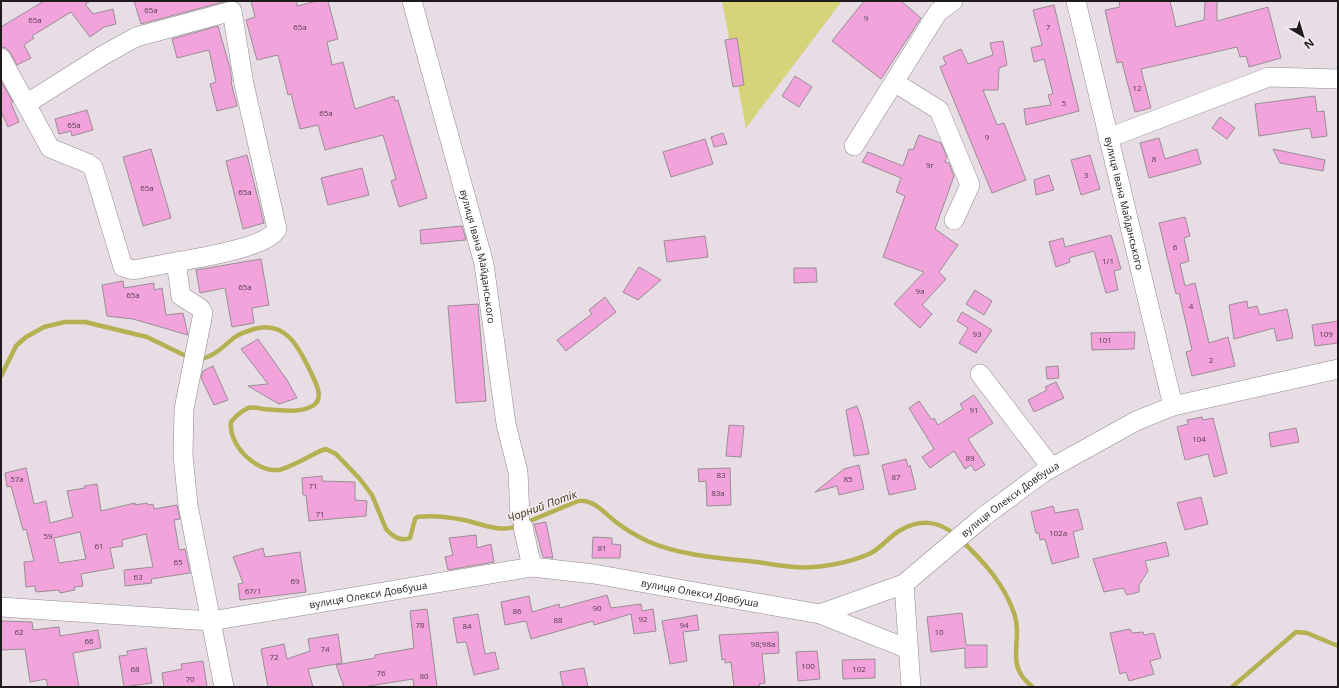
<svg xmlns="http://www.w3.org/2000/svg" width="1339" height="688" font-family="'Open Sans',sans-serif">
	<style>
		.green { fill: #d6d37a }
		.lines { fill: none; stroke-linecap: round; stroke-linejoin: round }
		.stream { stroke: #b5b051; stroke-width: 4.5 }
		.building { fill: #f2a3db; stroke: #988e94; fill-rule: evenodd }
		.minor-casing { stroke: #92888f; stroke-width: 20 }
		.minor { stroke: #fff; stroke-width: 19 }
		.labels { text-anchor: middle; stroke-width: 3; stroke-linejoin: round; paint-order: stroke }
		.number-label { font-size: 8px; fill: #533d4c }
		.street-label { font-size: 10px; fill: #1e1b1d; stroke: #f5eaf1 }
		.water-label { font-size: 11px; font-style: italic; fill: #3b3910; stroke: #f5eaf1 }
	</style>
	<rect width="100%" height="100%" fill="#e8dde4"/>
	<path class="green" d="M 722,1 L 842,1 L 746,128 Z"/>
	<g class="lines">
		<g class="stream">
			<path d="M 199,359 C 215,357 223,346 235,337 C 241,333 248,331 254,329 C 288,319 301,352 313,377 C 317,385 323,398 314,405 C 301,414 277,410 263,409 C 259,408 252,407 248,408 C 242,411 235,417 231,422 C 228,444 255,472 278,470 C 285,470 312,455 320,451 L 326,449 L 336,454 L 359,478 L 372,495 L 386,529 C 392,536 400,542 410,538 L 415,519 L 417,517 C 432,515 449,517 464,520 C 483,524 499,533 518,526"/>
			<path d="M 1,376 L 16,346 L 26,337 L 44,327 L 65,322 L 85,322 L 147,337 L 190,358"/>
			<path d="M 525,523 L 578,501 C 594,499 604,513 616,522 C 625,529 637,536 647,541 C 681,556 721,558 757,562 C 769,564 781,566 793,567 C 817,569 850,563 871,553 C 882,547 889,537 899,531 C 918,519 939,520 955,535"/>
			<path d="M 962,541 C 984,562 1004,584 1014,613 C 1024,640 1003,666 1033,687"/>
			<path d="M 1232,687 L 1296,632 L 1307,633 L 1338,646"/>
		</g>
	</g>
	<g class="building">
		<path d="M 44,1 L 91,1 L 85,4 L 93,14 L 113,9 L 116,24 L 104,27 L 90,37 L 71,12 L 32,36 L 34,38 L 24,45 L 31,58 L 17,65 L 10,52 L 6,48 L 1,47 L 1,27 Z"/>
		<path d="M 134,1 L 227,1 L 141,24 Z"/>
		<path d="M 251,1 L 297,1 L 297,6 L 317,1 L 328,1 L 338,39 L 327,42 L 332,65 L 343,62 L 355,109 L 394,96 L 395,101 L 398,100 L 427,198 L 399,207 L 391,181 L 396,179 L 383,135 L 325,150 L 318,125 L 300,129 L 291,94 L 288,95 L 278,55 L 257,60 L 246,20 L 255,17 Z"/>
		<path d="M 864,1 L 901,1 L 921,18 L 881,79 L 832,41 Z"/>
		<path d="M 1119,1 L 1170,1 L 1176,27 L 1204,20 L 1205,2 L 1217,1 L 1217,21 L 1268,7 L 1281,58 L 1249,67 L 1246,56 L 1240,57 L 1237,47 L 1141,69 L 1151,108 L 1135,112 L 1122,62 L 1117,63 L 1105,10 L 1120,7 Z"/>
		<path d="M 1054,5 L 1079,111 L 1026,125 L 1024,109 L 1051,105 L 1048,95 L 1053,94 L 1044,59 L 1034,62 L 1031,48 L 1042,45 L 1033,10 Z"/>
		<path d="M 218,26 L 230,68 L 232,82 L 231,82 L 237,106 L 217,111 L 210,84 L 216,82 L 209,50 L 177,58 L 172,39 Z"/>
		<path d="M 737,38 L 744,85 L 733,87 L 725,40 Z"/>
		<path d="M 1003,41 L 1007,65 L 999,68 L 998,90 L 983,90 L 997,125 L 1004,123 L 1026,180 L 992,193 L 940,67 L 946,64 L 943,57 L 961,49 L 968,64 L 993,55 L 990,43 Z"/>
		<path d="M 795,76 L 812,87 L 799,107 L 782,96 Z"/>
		<path d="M 1,81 L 13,102 L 11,103 L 19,122 L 8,127 L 1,111 Z"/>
		<path d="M 1315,96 L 1317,112 L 1324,111 L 1327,136 L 1312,138 L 1310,128 L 1259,136 L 1255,104 Z"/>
		<path d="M 87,110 L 93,130 L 72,136 L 71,131 L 59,134 L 55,119 Z"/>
		<path d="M 1220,117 L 1235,128 L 1227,139 L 1212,128 Z"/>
		<path d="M 723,133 L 727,144 L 714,147 L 711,137 Z"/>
		<path d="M 919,135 L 941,143 L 947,157 L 945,162 L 949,163 L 954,176 L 935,229 L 958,245 L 939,272 L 946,279 L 922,305 L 932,314 L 920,328 L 894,304 L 924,272 L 883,257 L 905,196 L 896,192 L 901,178 L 862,162 L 868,152 L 903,166 L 909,149 L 913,150 Z"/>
		<path d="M 1159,138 L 1165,159 L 1197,149 L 1201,164 L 1149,178 L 1140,143 Z"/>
		<path d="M 705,139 L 713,164 L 671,177 L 663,152 Z"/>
		<path d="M 151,149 L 171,218 L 143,226 L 123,157 Z"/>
		<path d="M 1273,149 L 1325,160 L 1323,171 L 1280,163 Z"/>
		<path d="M 247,155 L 264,223 L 243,229 L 226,161 Z"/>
		<path d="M 1090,155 L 1100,189 L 1081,195 L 1071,160 Z"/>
		<path d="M 362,168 L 369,195 L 328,205 L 321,178 Z"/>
		<path d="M 1049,175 L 1054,190 L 1036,195 L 1034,180 Z"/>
		<path d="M 1185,217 L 1190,236 L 1184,238 L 1189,261 L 1180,264 L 1185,286 L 1195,283 L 1209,343 L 1228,337 L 1235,366 L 1192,376 L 1186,352 L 1192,350 L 1179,293 L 1176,294 L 1159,223 Z"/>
		<path d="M 462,226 L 466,240 L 421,244 L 420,230 Z"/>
		<path d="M 1111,235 L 1121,269 L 1114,271 L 1118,290 L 1106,293 L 1094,251 L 1069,258 L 1070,262 L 1056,267 L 1049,242 L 1063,238 L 1065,247 Z"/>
		<path d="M 705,236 L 708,257 L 667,262 L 664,241 Z"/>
		<path d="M 261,259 L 269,305 L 252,308 L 254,323 L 232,327 L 225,288 L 200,293 L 196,270 Z"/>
		<path d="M 639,267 L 661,280 L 638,300 L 623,292 Z"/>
		<path d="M 794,268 L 816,268 L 817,282 L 794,283 Z"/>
		<path d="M 123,281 L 124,288 L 154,283 L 154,290 L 162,288 L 166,315 L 183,313 L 188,335 L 133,319 L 107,316 L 102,285 Z"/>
		<path d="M 975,290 L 992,301 L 984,315 L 966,304 Z"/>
		<path d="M 605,297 L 616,312 L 566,351 L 557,340 L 592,314 L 589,310 Z"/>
		<path d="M 1247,301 L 1248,308 L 1257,306 L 1260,315 L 1287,309 L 1293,338 L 1277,341 L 1274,328 L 1234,339 L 1229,305 Z"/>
		<path d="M 478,304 L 486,401 L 456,403 L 448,306 Z"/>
		<path d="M 962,312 L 992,330 L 976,353 L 959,343 L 968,328 L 957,321 Z"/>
		<path d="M 1338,321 L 1338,343 L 1315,346 L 1312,325 Z"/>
		<path d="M 1135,332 L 1134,349 L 1092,350 L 1091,333 Z"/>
		<path d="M 258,339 L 287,380 L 297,398 L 279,404 L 248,386 L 268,384 L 241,349 Z"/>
		<path d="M 213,366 L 228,400 L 214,405 L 201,378 L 203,371 Z"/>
		<path d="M 1058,366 L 1059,378 L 1047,379 L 1046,367 Z"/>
		<path d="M 1056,382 L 1064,398 L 1034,412 L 1028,400 L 1047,390 L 1045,387 Z"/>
		<path d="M 974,395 L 993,423 L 968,439 L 985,465 L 975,471 L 971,465 L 965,469 L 954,451 L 930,468 L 922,457 L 934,449 L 909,408 L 919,401 L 932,420 L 934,418 L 938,425 L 963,409 L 960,404 Z"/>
		<path d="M 857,406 L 862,420 L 869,454 L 854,456 L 846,410 Z"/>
		<path d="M 1202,417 L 1203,420 L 1213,418 L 1227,473 L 1214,477 L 1208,454 L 1185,460 L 1177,427 L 1188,424 L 1187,420 Z"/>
		<path d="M 729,425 L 744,426 L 741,457 L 726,456 Z"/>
		<path d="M 1296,428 L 1299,442 L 1271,447 L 1269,433 Z"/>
		<path d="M 906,459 L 908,467 L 910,465 L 916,489 L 889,495 L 882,465 Z"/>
		<path d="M 859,465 L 864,489 L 839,495 L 837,486 L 815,492 L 844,469 Z"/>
		<path d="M 26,468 L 34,504 L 46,501 L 50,523 L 73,517 L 67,491 L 85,488 L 84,486 L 97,484 L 101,511 L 135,503 L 135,505 L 147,503 L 148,505 L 153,504 L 154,509 L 177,505 L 180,519 L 174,520 L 179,550 L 185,549 L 190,573 L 151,579 L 152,583 L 125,586 L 124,570 L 153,567 L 146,534 L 122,540 L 123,546 L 110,548 L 114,568 L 81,574 L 83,586 L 74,587 L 75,590 L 60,593 L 59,590 L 36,592 L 35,586 L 26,587 L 24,562 L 34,561 L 26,529 L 23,530 L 11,486 L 7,487 L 5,473 ZM 80,532 L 86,559 L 59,563 L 54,538 Z"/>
		<path d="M 730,468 L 731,505 L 707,506 L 706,481 L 699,482 L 698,469 Z"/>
		<path d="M 322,476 L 322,481 L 355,482 L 355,500 L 367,501 L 366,516 L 309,521 L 306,495 L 303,495 L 302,478 Z"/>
		<path d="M 1201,497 L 1208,524 L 1185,530 L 1177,503 Z"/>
		<path d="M 1053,506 L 1055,513 L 1078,509 L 1083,529 L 1073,532 L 1079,557 L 1052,564 L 1045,539 L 1040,540 L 1039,533 L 1036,533 L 1031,512 Z"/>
		<path d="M 546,522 L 553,558 L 543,557 L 534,524 Z"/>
		<path d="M 476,535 L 477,548 L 491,544 L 494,562 L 448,570 L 445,557 L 453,555 L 449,538 Z"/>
		<path d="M 593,537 L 612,538 L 612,544 L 621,545 L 620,558 L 592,558 Z"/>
		<path d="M 1166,542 L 1169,556 L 1145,561 L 1148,571 L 1139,585 L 1139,592 L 1127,595 L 1123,588 L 1104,592 L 1093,559 Z"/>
		<path d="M 263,548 L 265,557 L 300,552 L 306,592 L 240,600 L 238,584 L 243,583 L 233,557 Z"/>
		<path d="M 607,595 L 611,608 L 641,604 L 642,611 L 653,609 L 656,631 L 634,634 L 631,614 L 594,625 L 593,621 L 531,639 L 526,621 L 505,625 L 501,602 L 529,596 L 532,612 L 559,604 L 560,608 Z"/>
		<path d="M 427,609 L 437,687 L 414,687 L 413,679 L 363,687 L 344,687 L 336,665 L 375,658 L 375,655 L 414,648 L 410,611 Z"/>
		<path d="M 962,613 L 966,645 L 987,645 L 987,667 L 965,668 L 965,648 L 931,652 L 927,617 Z"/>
		<path d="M 478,614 L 485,654 L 495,652 L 499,669 L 474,675 L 466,642 L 457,643 L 453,618 Z"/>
		<path d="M 697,615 L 699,630 L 683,632 L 687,661 L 670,664 L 662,621 Z"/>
		<path d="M 1,621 L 32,622 L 33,630 L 59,627 L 60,636 L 98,630 L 101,648 L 73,653 L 79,687 L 48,687 L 46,679 L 30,682 L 25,649 L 1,650 Z"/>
		<path d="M 1130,629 L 1132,633 L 1143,632 L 1144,635 L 1154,633 L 1161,658 L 1150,661 L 1154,674 L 1129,681 L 1126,672 L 1120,674 L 1110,633 Z"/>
		<path d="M 778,632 L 779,653 L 762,654 L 765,683 L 759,684 L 760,687 L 734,687 L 731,662 L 725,663 L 725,659 L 722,660 L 719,635 Z"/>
		<path d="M 338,634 L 342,663 L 308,669 L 313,687 L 268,687 L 261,649 L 284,644 L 287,659 L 310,651 L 308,639 Z"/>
		<path d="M 146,648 L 152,683 L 124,687 L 119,656 L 128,655 L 127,651 Z"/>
		<path d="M 817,651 L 820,679 L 798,681 L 796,652 Z"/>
		<path d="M 875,659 L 875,678 L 843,679 L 842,660 Z"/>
		<path d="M 203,661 L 207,687 L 164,687 L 162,673 L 182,669 L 181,664 Z"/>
		<path d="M 584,668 L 588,687 L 563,687 L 560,672 Z"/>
	</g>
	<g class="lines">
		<g class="minor-casing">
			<g id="minor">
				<path id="s1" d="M 412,1 L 484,264 L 506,424 L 518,472 L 520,517"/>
				<path id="s2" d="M 1076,1 L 1173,406"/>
				<path d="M 1,58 L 50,148 L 87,163 L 93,167 L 123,267 L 133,270 L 176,262 L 181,296 L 200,308 L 203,313 L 184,409 L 183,455 L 188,505 L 224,687"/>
				<path d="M 894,82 L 939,110 L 970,185 L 954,220"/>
				<path d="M 26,104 L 102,56 L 136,37 L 232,11 L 244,84 L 277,229 C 267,248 197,258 176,262"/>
				<path d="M 1108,138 L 1269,77 L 1338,79"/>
				<path d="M 854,146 L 938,12 L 953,1"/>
				<path d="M 980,374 L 1051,467"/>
				<path d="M 523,527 L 532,567"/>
				<path d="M 904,584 L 911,687"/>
				<path id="s3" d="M 1,607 L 211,621 L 532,567 L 594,574 L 820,614 L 904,584 L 983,517 L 1044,472 L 1136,421 L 1173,406 L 1338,369"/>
				<path d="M 820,614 L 908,649"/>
			</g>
		</g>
		<use href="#minor" class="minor"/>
	</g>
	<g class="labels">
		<g class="number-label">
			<text x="151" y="13">65а</text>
			<text x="866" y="21">9</text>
			<text x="35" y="23">65а</text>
			<text x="300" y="30">65а</text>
			<text x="1048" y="30">7</text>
			<text x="1137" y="91">12</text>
			<text x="1064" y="106">5</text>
			<text x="326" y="116">65а</text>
			<text x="74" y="128">65а</text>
			<text x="987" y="140">9</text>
			<text x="1154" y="162">8</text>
			<text x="930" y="168">9г</text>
			<text x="1086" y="178">3</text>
			<text x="147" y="191">65а</text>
			<text x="245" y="195">65а</text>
			<text x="1175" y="250">6</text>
			<text x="1108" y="264">1/1</text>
			<text x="245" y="290">65а</text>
			<text x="920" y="294">9а</text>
			<text x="133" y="298">65а</text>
			<text x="1191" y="309">4</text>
			<text x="977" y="337">93</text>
			<text x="1326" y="337">109</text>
			<text x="1105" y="343">101</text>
			<text x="1211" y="363">2</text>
			<text x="974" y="413">91</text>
			<text x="1199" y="442">104</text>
			<text x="970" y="461">89</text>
			<text x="721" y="478">83</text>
			<text x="896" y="480">87</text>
			<text x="17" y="482">57а</text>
			<text x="848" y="482">85</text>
			<text x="313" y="489">71</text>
			<text x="718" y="496">83а</text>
			<text x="320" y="517">71</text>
			<text x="1058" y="536">102а</text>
			<text x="48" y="539">59</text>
			<text x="99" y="549">61</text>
			<text x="602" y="551">81</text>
			<text x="178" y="565">65</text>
			<text x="138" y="580">63</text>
			<text x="295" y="584">69</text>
			<text x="253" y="594">67/1</text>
			<text x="597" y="611">90</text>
			<text x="517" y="614">86</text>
			<text x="643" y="622">92</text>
			<text x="558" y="623">88</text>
			<text x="420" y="628">78</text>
			<text x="684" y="628">94</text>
			<text x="467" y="629">84</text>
			<text x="19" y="635">62</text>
			<text x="939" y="635">10</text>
			<text x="89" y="644">66</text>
			<text x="763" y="647">98;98а</text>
			<text x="325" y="652">74</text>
			<text x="274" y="660">72</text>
			<text x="808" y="669">100</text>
			<text x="135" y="672">68</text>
			<text x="859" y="672">102</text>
			<text x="381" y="676">76</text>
			<text x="424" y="679">80</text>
			<text x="190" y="682">70</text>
		</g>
		<g class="street-label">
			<text dy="4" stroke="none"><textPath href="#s2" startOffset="208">вулиця Івана Майданського</textPath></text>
			<text dy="4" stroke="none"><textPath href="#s1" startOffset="264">вулиця Івана Майданського</textPath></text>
			<text dy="4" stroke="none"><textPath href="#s3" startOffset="1053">вулиця Олекси Довбуша</textPath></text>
			<text dy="4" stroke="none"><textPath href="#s3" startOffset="370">вулиця Олекси Довбуша</textPath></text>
			<text dy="4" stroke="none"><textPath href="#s3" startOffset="706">вулиця Олекси Довбуша</textPath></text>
		</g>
		<g class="water-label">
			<text transform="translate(542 506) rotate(-20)" y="4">Чорний Потік</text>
		</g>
	</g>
	<rect width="1339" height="688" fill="none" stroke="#1e1b1d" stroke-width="4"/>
	<g transform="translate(1303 36) rotate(142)" stroke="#f5eaf1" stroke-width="3" paint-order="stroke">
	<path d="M0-3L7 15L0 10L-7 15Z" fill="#1e1b1d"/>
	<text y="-6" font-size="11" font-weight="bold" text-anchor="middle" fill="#1e1b1d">N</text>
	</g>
</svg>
